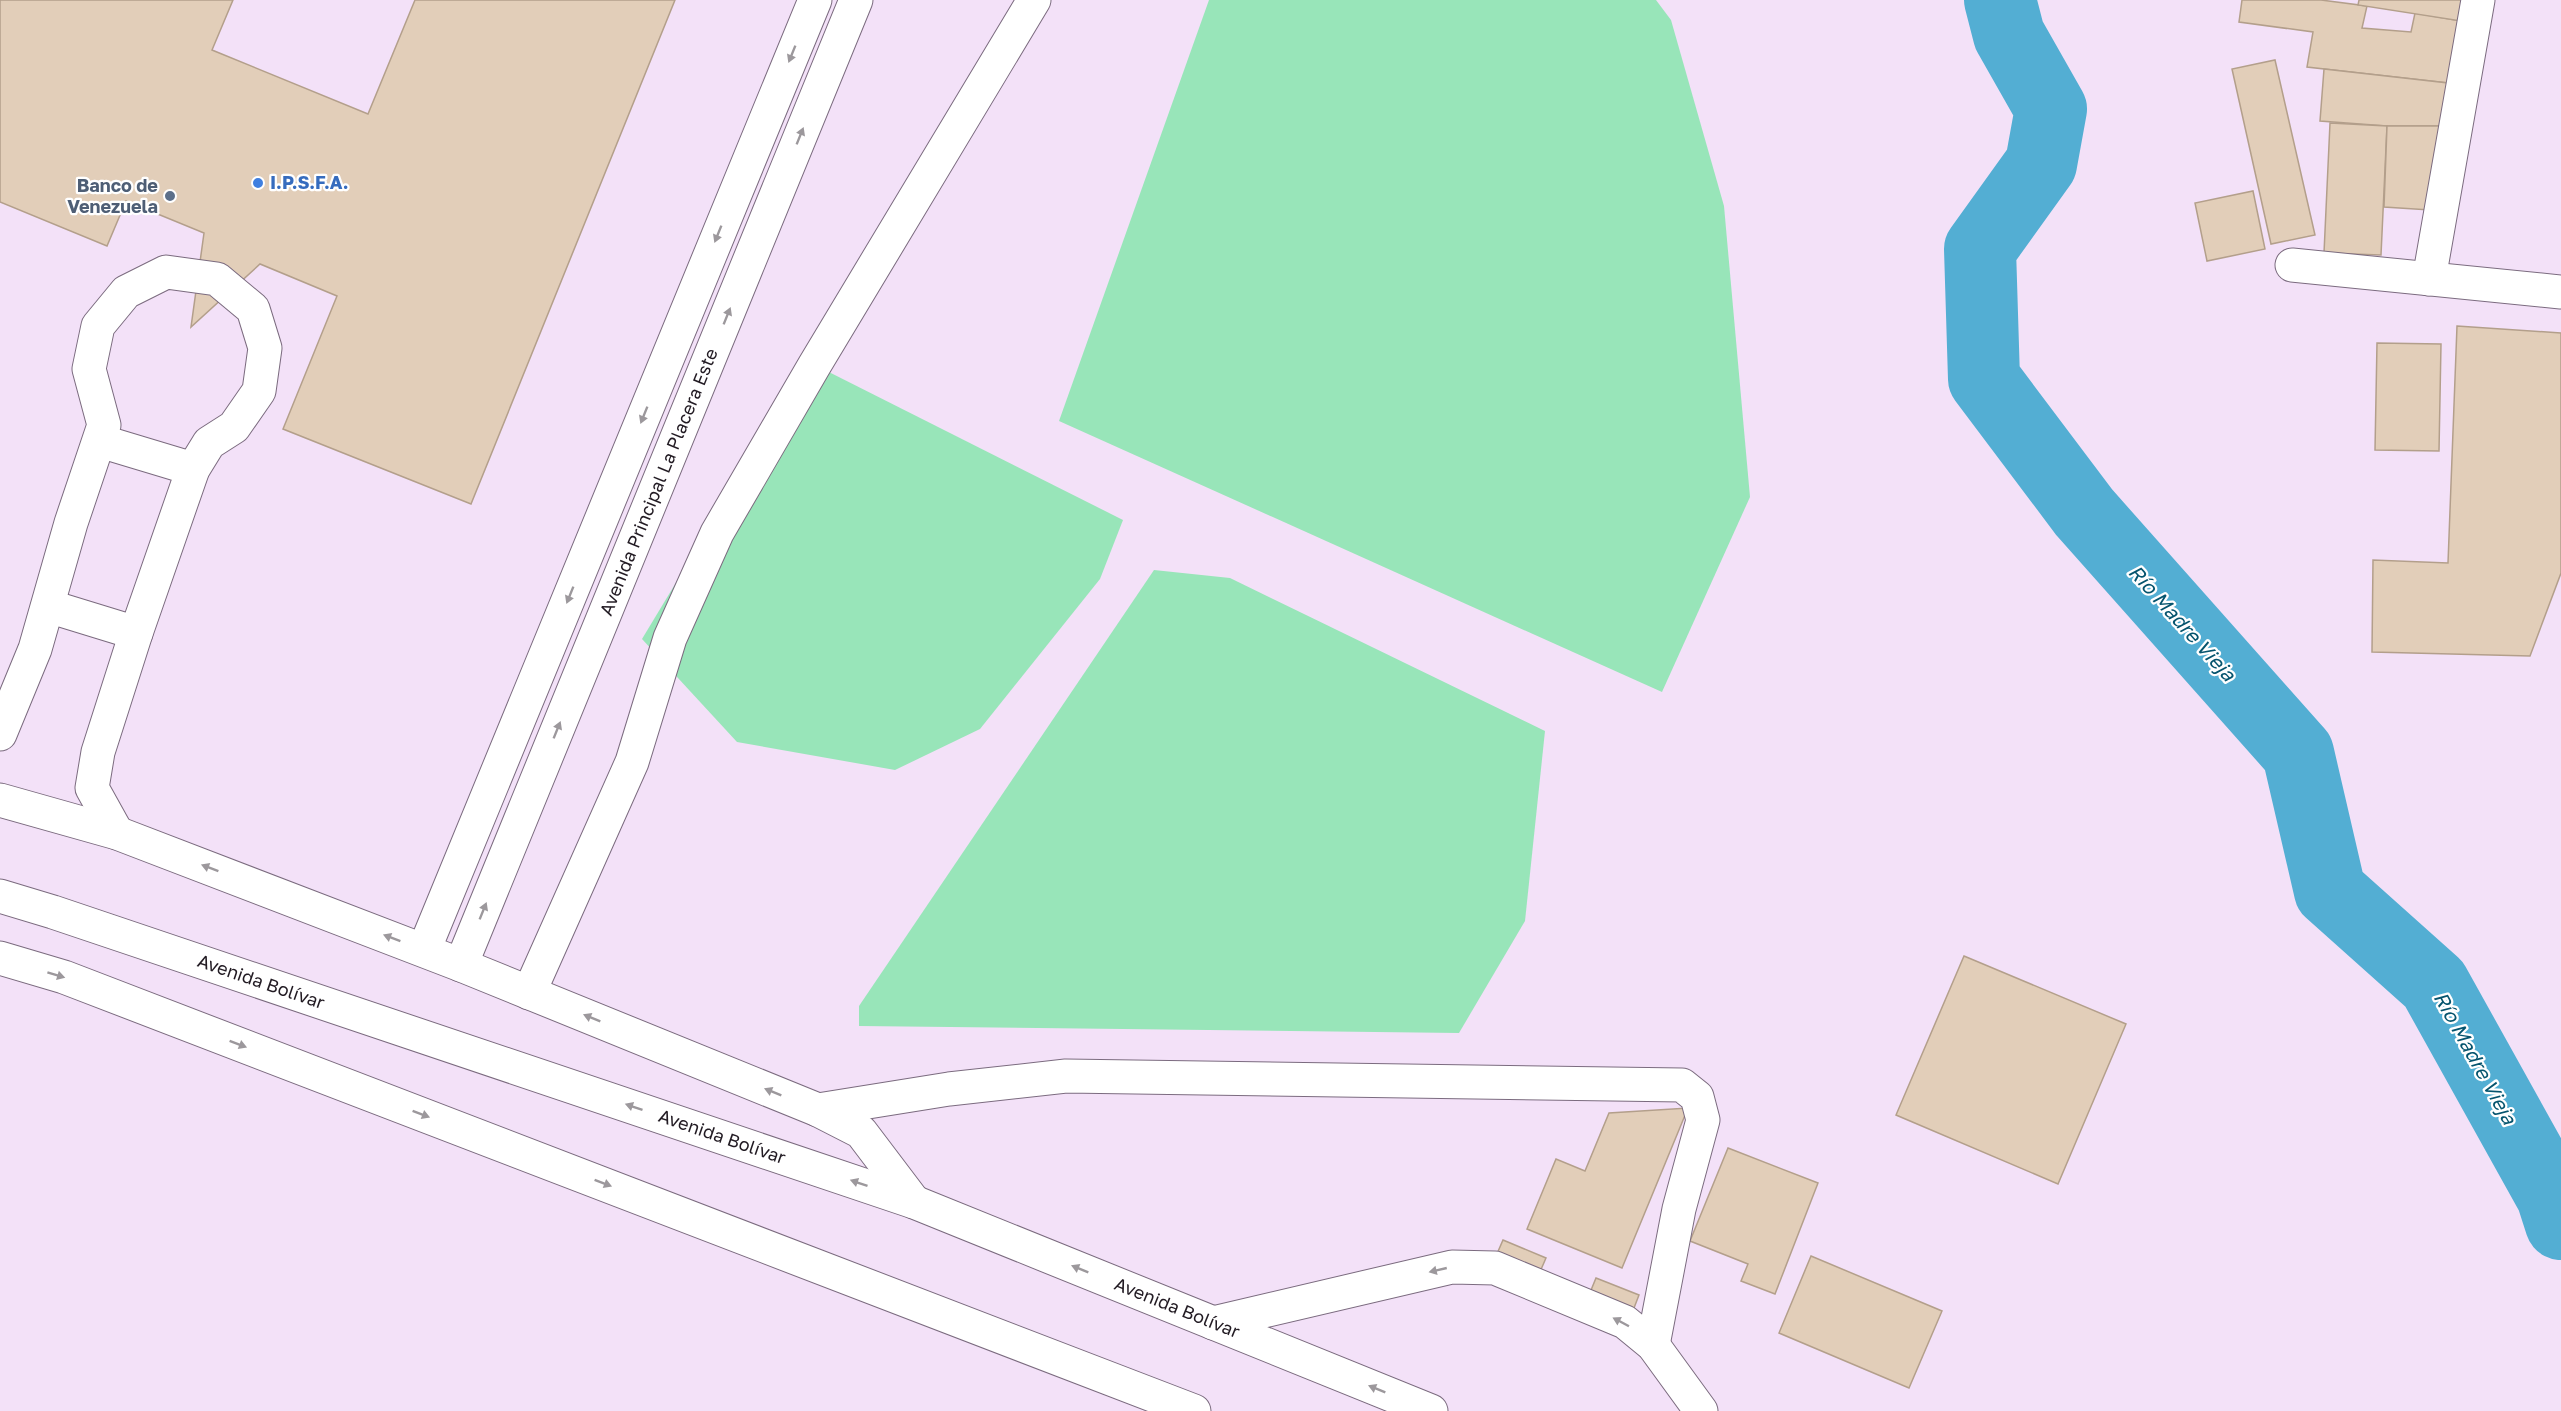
<svg xmlns="http://www.w3.org/2000/svg" width="2561" height="1411" font-family="'Golos Text',sans-serif">
	<style>
		.green { fill: #98e5b9 }
		.lines { fill: none; stroke-linecap: round; stroke-linejoin: round }
		.river { stroke: #53aed3; stroke-width: 72 }
		.building { fill: #e2ceb9; stroke: #b39f8b; stroke-width: 1.5 }
		.minor-casing { stroke: #7b6b7f; stroke-width: 35 }
		.major-casing { stroke: #7b6b7f; stroke-width: 35 }
		.minor { stroke: #fff; stroke-width: 33 }
		.major { stroke: #fff; stroke-width: 33 }
		.oneway { fill: #9c989c }
		.shop-dot { fill: #3f7fe0; stroke: #fff; stroke-width: 2 }
		.service-dot { fill: #5c6f8a; stroke: #fff; stroke-width: 2 }
		.labels { text-anchor: middle; stroke-width: 4.5; stroke-linejoin: round; paint-order: stroke }
		.shop-label { font-size: 18px; font-weight: bold; fill: #366cbe; stroke: #fff; text-anchor: start }
		.service-label { font-size: 18px; font-weight: bold; fill: #4e5e75; stroke: #fff; text-anchor: end }
		.street-label { font-size: 18px; fill: #221b23; stroke: #fff }
		.water-label { font-size: 20px; font-style: italic; fill: #05546e; stroke: #fff }
	</style>
	<rect width="100%" height="100%" fill="#f3e1f8"/>
	<g class="green">
		<path d="M 1209,0 L 1656,0 L 1671,20 L 1724,206 L 1750,497 L 1662,692 L 1059,421 Z"/>
		<path d="M 809,362 L 1123,520 L 1100,579 L 980,729 L 895,770 L 737,742 L 642,639 Z"/>
		<path d="M 1154,570 L 1230,578 L 1545,731 L 1525,921 L 1459,1033 L 859,1026 L 859,1006 Z"/>
	</g>
	<g class="lines">
		<path class="river" d="M 2000,0 L 2009,35 L 2051,109 L 2041,164 L 1980,249 L 1984,379 L 2084,512 L 2298,753 L 2330,891 L 2434,984 L 2552,1196 L 2561,1224"/>
	</g>
	<g class="building">
		<path d="M 0,0 L 233,0 L 212,50 L 368,114 L 415,0 L 675,0 L 471,504 L 283,429 L 337,296 L 260,264 L 191,327 L 204,233 L 126,201 L 107,246 L 0,202 Z"/>
		<path d="M 2242,0 L 2321,0 L 2367,6 L 2362,28 L 2411,32 L 2415,13 L 2461,21 L 2448,83 L 2307,67 L 2313,32 L 2239,22 Z"/>
		<path d="M 2359,0 L 2464,0 L 2461,21 L 2358,5 Z"/>
		<path d="M 2275,60 L 2315,235 L 2271,244 L 2232,69 Z"/>
		<path d="M 2324,69 L 2448,83 L 2441,126 L 2387,126 L 2320,121 Z"/>
		<path d="M 2330,123 L 2387,126 L 2381,255 L 2324,253 Z"/>
		<path d="M 2387,126 L 2441,126 L 2430,210 L 2384,207 Z"/>
		<path d="M 2253,191 L 2265,249 L 2207,261 L 2195,203 Z"/>
		<path d="M 2457,326 L 2561,333 L 2561,573 L 2530,656 L 2372,652 L 2373,560 L 2448,563 Z"/>
		<path d="M 2377,343 L 2441,344 L 2439,451 L 2375,450 Z"/>
		<path d="M 1964,956 L 2126,1024 L 2058,1184 L 1896,1115 Z"/>
		<path d="M 1688,1108 L 1622,1268 L 1527,1229 L 1556,1159 L 1585,1171 L 1609,1113 Z"/>
		<path d="M 1728,1148 L 1818,1183 L 1775,1294 L 1741,1281 L 1748,1264 L 1690,1241 Z"/>
		<path d="M 1503,1240 L 1546,1258 L 1529,1297 L 1486,1279 Z"/>
		<path d="M 1811,1256 L 1942,1311 L 1909,1388 L 1779,1333 Z"/>
		<path d="M 1596,1278 L 1639,1295 L 1624,1334 L 1580,1317 Z"/>
	</g>
	<g class="lines">
		<g class="minor-casing">
			<g id="minor">
				<path d="M 2292,265 L 2561,292"/>
				<path d="M 2429,279 L 2478,0"/>
				<path d="M 100,441 L 193,469"/>
				<path d="M 48,606 L 136,633"/>
				<path d="M 0,734 L 35,649 L 71,523 L 104,425 L 89,369 L 98,326 L 126,292 L 166,272 L 217,279 L 253,309 L 265,348 L 259,391 L 234,427 L 209,443 L 193,469 L 136,633 L 98,752 L 92,788 L 117,833"/>
				<path d="M 0,800 L 117,833 L 461,965 L 818,1110 L 861,1132 L 914,1202"/>
				<path d="M 424,950 L 815,0"/>
				<path d="M 461,965 L 856,0"/>
				<path d="M 529,993 L 632,762 L 670,638 L 717,533 L 814,366 L 1034,0"/>
				<path d="M 818,1110 L 949,1089 L 1066,1076 L 1682,1085 L 1697,1097 L 1703,1120 L 1679,1209 L 1653,1345"/>
				<path d="M 1213,1323 L 1452,1267 L 1495,1268 L 1625,1322 L 1653,1345 L 1701,1411"/>
			</g>
		</g>
		<g class="major-casing">
			<g id="major">
				<path d="M 0,896 L 53,912 L 914,1202 L 1431,1411"/>
				<path d="M 0,958 L 64,977 L 1194,1411"/>
			</g>
		</g>
		<use href="#minor" class="minor"/>
		<use href="#major" class="major"/>
	</g>
	<defs><path id="oneway-solid" d="M-6-.8H1V-3.2L6.5 0L1 3.2V.8H-6Z" transform="scale(1.5)"/></defs>
	<g class="oneway">
		<use href="#oneway-solid" transform="translate(792 54) rotate(112)"/>
		<use href="#oneway-solid" transform="translate(800 136) rotate(-68)"/>
		<use href="#oneway-solid" transform="translate(718 234) rotate(112)"/>
		<use href="#oneway-solid" transform="translate(727 316) rotate(-68)"/>
		<use href="#oneway-solid" transform="translate(644 415) rotate(112)"/>
		<use href="#oneway-solid" transform="translate(570 595) rotate(112)"/>
		<use href="#oneway-solid" transform="translate(557 730) rotate(-68)"/>
		<use href="#oneway-solid" transform="translate(210 868) rotate(-159)"/>
		<use href="#oneway-solid" transform="translate(483 911) rotate(-68)"/>
		<use href="#oneway-solid" transform="translate(392 938) rotate(-159)"/>
		<use href="#oneway-solid" transform="translate(56 975) rotate(17)"/>
		<use href="#oneway-solid" transform="translate(592 1018) rotate(-158)"/>
		<use href="#oneway-solid" transform="translate(238 1044) rotate(21)"/>
		<use href="#oneway-solid" transform="translate(773 1092) rotate(-158)"/>
		<use href="#oneway-solid" transform="translate(634 1107) rotate(-161)"/>
		<use href="#oneway-solid" transform="translate(421 1114) rotate(21)"/>
		<use href="#oneway-solid" transform="translate(603 1183) rotate(21)"/>
		<use href="#oneway-solid" transform="translate(859 1183) rotate(-161)"/>
		<use href="#oneway-solid" transform="translate(1080 1269) rotate(-158)"/>
		<use href="#oneway-solid" transform="translate(1438 1270) rotate(167)"/>
		<use href="#oneway-solid" transform="translate(1621 1322) rotate(-152)"/>
		<use href="#oneway-solid" transform="translate(1377 1389) rotate(-158)"/>
	</g>
	<circle class="shop-dot" cx="258" cy="183" r="6"/>
	<circle class="service-dot" cx="170" cy="196" r="6"/>
	<g class="labels">
		<g class="shop-label">
			<text x="270" y="189">I.P.S.F.A.</text>
		</g>
		<g class="service-label">
			<text x="158" y="192">Banco de<tspan x="158" dy="21">Venezuela</tspan></text>
		</g>
		<g class="street-label">
			<text transform="translate(659 482) rotate(-68)" y="6">Avenida Principal La Placera Este</text>
			<text transform="translate(261 982) rotate(19)" y="6">Avenida Bolívar</text>
			<text transform="translate(722 1137) rotate(19)" y="6">Avenida Bolívar</text>
			<text transform="translate(1177 1308) rotate(22)" y="6">Avenida Bolívar</text>
		</g>
		<g class="water-label">
			<text transform="translate(2182 623) rotate(48)" y="7">Río Madre Vieja</text>
			<text transform="translate(2475 1058) rotate(61)" y="7">Río Madre Vieja</text>
		</g>
	</g>
</svg>
